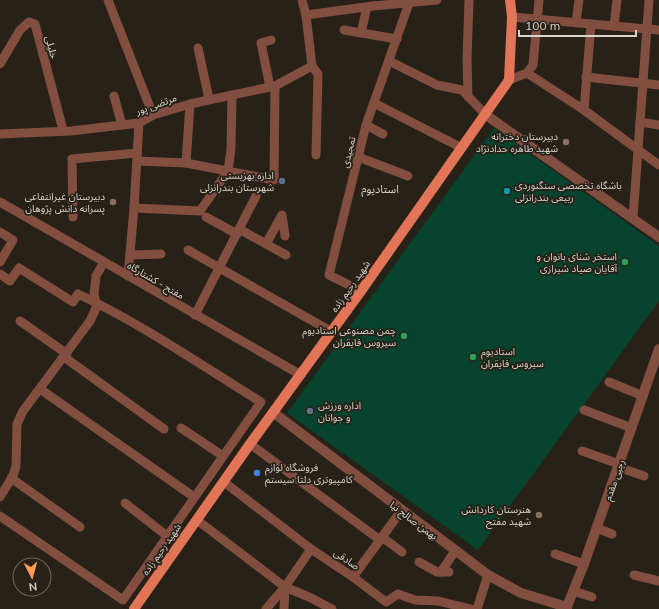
<svg xmlns="http://www.w3.org/2000/svg" width="659" height="609" font-family="Mulish,'Noto Sans Arabic',sans-serif">
	<style>
		.green { fill: #07432e }
		.lines { fill: none; stroke-linecap: round; stroke-linejoin: round }
		.minor { stroke: #824e40; stroke-width: 9 }
		.tertiary { stroke: #824e40; stroke-width: 10 }
		.primary { stroke: #e27558; stroke-width: 10 }
		.education-dot { fill: #8d6e63; stroke: #282117; stroke-width: 1.5 }
		.service-dot { fill: #5c6f8a; stroke: #282117; stroke-width: 1.5 }
		.culture-dot { fill: #0f9aa8; stroke: #282117; stroke-width: 1.5 }
		.leisure-dot { fill: #2e9e5b; stroke: #282117; stroke-width: 1.5 }
		.shop-dot { fill: #3f7fe0; stroke: #282117; stroke-width: 1.5 }
		.labels { text-anchor: middle; stroke-width: 3.5; stroke-linejoin: round; paint-order: stroke }
		.street-label { font-size: 10px; fill: #d9d4ce; stroke: #282117 }
		.poi-label { font-size: 10px; fill: #d9d4ce; stroke: #282117; text-anchor: end }
		.neighbourhood-label { font-size: 11px; fill: #d9d4ce; stroke: #282117 }
	</style>
	<rect width="100%" height="100%" fill="#282117"/>
	<path class="green" d="M 494,128 L 659,246 L 659,301 L 478,550 L 287,413 Z"/>
	<g class="lines">
		<g class="minor">
			<path d="M 108,0 L 153,115"/>
			<path d="M 302,0 L 306,15 L 312,66"/>
			<path d="M 306,15 L 373,6 L 437,0"/>
			<path d="M 512,17 L 659,30"/>
			<path d="M 576,23 L 579,0"/>
			<path d="M 614,26 L 617,0"/>
			<path d="M 344,30 L 397,39"/>
			<path d="M 361,33 L 367,7"/>
			<path d="M 198,48 L 209,99"/>
			<path d="M 389,61 L 437,85 L 462,90 L 486,115"/>
			<path d="M 0,64 L 20,30 L 29,22 L 35,24 L 63,130"/>
			<path d="M 312,66 L 318,74 L 316,155"/>
			<path d="M 527,73 L 584,110 L 659,165"/>
			<path d="M 527,73 L 533,65 L 539,0"/>
			<path d="M 586,77 L 659,85"/>
			<path d="M 509,80 L 527,73"/>
			<path d="M 270,87 L 261,43 L 271,40"/>
			<path d="M 114,96 L 122,125"/>
			<path d="M 468,97 L 467,59 L 469,0"/>
			<path d="M 374,103 L 462,148"/>
			<path d="M 584,110 L 591,24"/>
			<path d="M 640,122 L 659,125"/>
			<path d="M 366,125 L 383,134"/>
			<path d="M 0,134 L 71,131 L 139,123 L 153,115 L 190,104 L 275,86 L 312,66"/>
			<path d="M 358,157 L 408,176"/>
			<path d="M 137,161 L 186,163 L 274,180 L 275,86"/>
			<path d="M 186,163 L 190,104"/>
			<path d="M 0,202 L 301,375"/>
			<path d="M 134,208 L 200,211 L 228,171 L 231,149 L 232,95"/>
			<path d="M 73,217 L 72,159 L 137,153"/>
			<path d="M 206,217 L 237,234"/>
			<path d="M 633,218 L 649,0"/>
			<path d="M 239,229 L 286,255"/>
			<path d="M 0,232 L 13,240 L 0,262"/>
			<path d="M 266,244 L 282,215 L 285,236"/>
			<path d="M 188,250 L 332,332"/>
			<path d="M 130,255 L 161,254"/>
			<path d="M 0,274 L 10,281 L 19,268 L 73,302 L 78,294 C 142,324 201,365 261,402 L 123,600 L 0,516"/>
			<path d="M 128,276 L 134,208 L 139,123"/>
			<path d="M 361,291 L 329,275 L 366,125 L 409,3"/>
			<path d="M 195,315 L 256,196"/>
			<path d="M 20,321 L 67,354"/>
			<path d="M 64,357 L 164,429"/>
			<path d="M 609,382 L 643,396"/>
			<path d="M 40,389 L 194,497"/>
			<path d="M 584,410 L 632,428"/>
			<path d="M 181,428 L 223,456"/>
			<path d="M 250,444 L 380,540"/>
			<path d="M 582,451 L 619,464"/>
			<path d="M 618,467 L 644,476"/>
			<path d="M 11,478 L 80,527"/>
			<path d="M 224,482 L 311,549 L 353,577 L 386,602 L 398,594 L 415,600 L 438,601 L 471,609"/>
			<path d="M 0,497 L 13,476 L 16,466 L 17,424 L 23,411 L 90,321 L 96,308 L 96,303 L 94,294 L 96,276 L 104,262"/>
			<path d="M 125,503 L 167,536"/>
			<path d="M 197,520 L 285,587 L 309,597 L 332,609"/>
			<path d="M 597,528 L 612,534"/>
			<path d="M 382,537 L 402,552"/>
			<path d="M 555,554 L 584,564"/>
			<path d="M 419,562 L 437,572 L 449,572"/>
			<path d="M 441,572 L 455,551"/>
			<path d="M 634,575 L 659,581"/>
			<path d="M 353,577 L 401,511"/>
			<path d="M 573,591 L 592,597"/>
			<path d="M 266,609 L 285,587 L 311,549"/>
			<path d="M 284,609 L 285,587"/>
			<path d="M 477,609 L 488,575"/>
		</g>
		<g class="tertiary">
			<path d="M 486,115 L 659,237"/>
			<path d="M 274,413 L 488,575 L 521,593 L 567,607"/>
			<path d="M 566,609 L 584,564 L 659,349"/>
		</g>
		<path class="primary" d="M 134,609 L 250,444 L 361,291 L 509,80 L 512,17 L 510,0"/>
	</g>
	<g class="education-dot">
		<circle cx="566" cy="142" r="4"/>
		<circle cx="113" cy="202" r="4"/>
		<circle cx="539" cy="515" r="4"/>
	</g>
	<g class="service-dot">
		<circle cx="282" cy="181" r="4"/>
		<circle cx="310" cy="411" r="4"/>
	</g>
	<circle class="culture-dot" cx="507" cy="191" r="4"/>
	<g class="leisure-dot">
		<circle cx="625" cy="262" r="4"/>
		<circle cx="404" cy="336" r="4"/>
		<circle cx="473" cy="357" r="4"/>
	</g>
	<circle class="shop-dot" cx="257" cy="473" r="4"/>
	<g class="labels">
		<g class="street-label">
			<text transform="translate(52 47) rotate(75)" y="4">خلیلی</text>
			<text transform="translate(156 104) rotate(-20)" y="4">مرتضی پور</text>
			<text transform="translate(348 152) rotate(-76)" y="4">تمجیدی</text>
			<text transform="translate(156 280) rotate(30)" y="4">مفتح - کشتارگاه</text>
			<text transform="translate(350 286) rotate(-55)" y="4">شهید رحیم زاده</text>
			<text transform="translate(614 480) rotate(-71)" y="4">رجبی مقدم</text>
			<text transform="translate(414 520) rotate(37)" y="4">بهمن صالح نیا</text>
			<text transform="translate(161 549) rotate(-55)" y="4">شهید رحیم زاده</text>
			<text transform="translate(347 559) rotate(34)" y="4">صادقی</text>
		</g>
		<g class="poi-label">
			<text x="558" y="140">دبیرستان دخترانه<tspan x="558" dy="12">شهید طاهره حدادنژاد</tspan></text>
			<text x="274" y="179">اداره بهزیستی<tspan x="274" dy="12">شهرستان بندرانزلی</tspan></text>
			<text x="515" y="189" text-anchor="start">باشگاه تخصصی سنگنوردی<tspan x="515" dy="12">ربیعی بندرانزلی</tspan></text>
			<text x="105" y="200">دبیرستان غیرانتفاعی<tspan x="105" dy="12">پسرانه دانش پژوهان</tspan></text>
			<text x="617" y="260">استخر شنای بانوان و<tspan x="617" dy="12">آقایان صیاد شیرازی</tspan></text>
			<text x="396" y="334">چمن مصنوعی استادیوم<tspan x="396" dy="12">سیروس قایقران</tspan></text>
			<text x="481" y="355" text-anchor="start">استادیوم<tspan x="481" dy="12">سیروس قایقران</tspan></text>
			<text x="318" y="409" text-anchor="start">اداره ورزش<tspan x="318" dy="12">و جوانان</tspan></text>
			<text x="265" y="471" text-anchor="start">فروشگاه لوازم<tspan x="265" dy="12">کامپیوتری دلتا سیستم</tspan></text>
			<text x="531" y="513">هنرستان کاردانش<tspan x="531" dy="12">شهید مفتح</tspan></text>
		</g>
		<g class="neighbourhood-label">
			<text x="380" y="193">استادیوم</text>
		</g>
	</g>
	<g transform="translate(32 577) rotate(174)"><circle r="19" fill="#282117" stroke="#6f6960"/>
	<path d="M0-3L7 15L0 10L-7 15Z" fill="#fe9c58"/>
	<text y="-6" font-size="11" font-weight="bold" text-anchor="middle" fill="#d9d4ce">N</text>
	</g>
	<path d="M519 30v6h117v-6" fill="none" stroke="#d9d4ce" stroke-width="2"/>
	<text x="525" y="30" font-size="12" fill="#d9d4ce" stroke="#282117" stroke-width="3" paint-order="stroke">100 m</text>
</svg>
